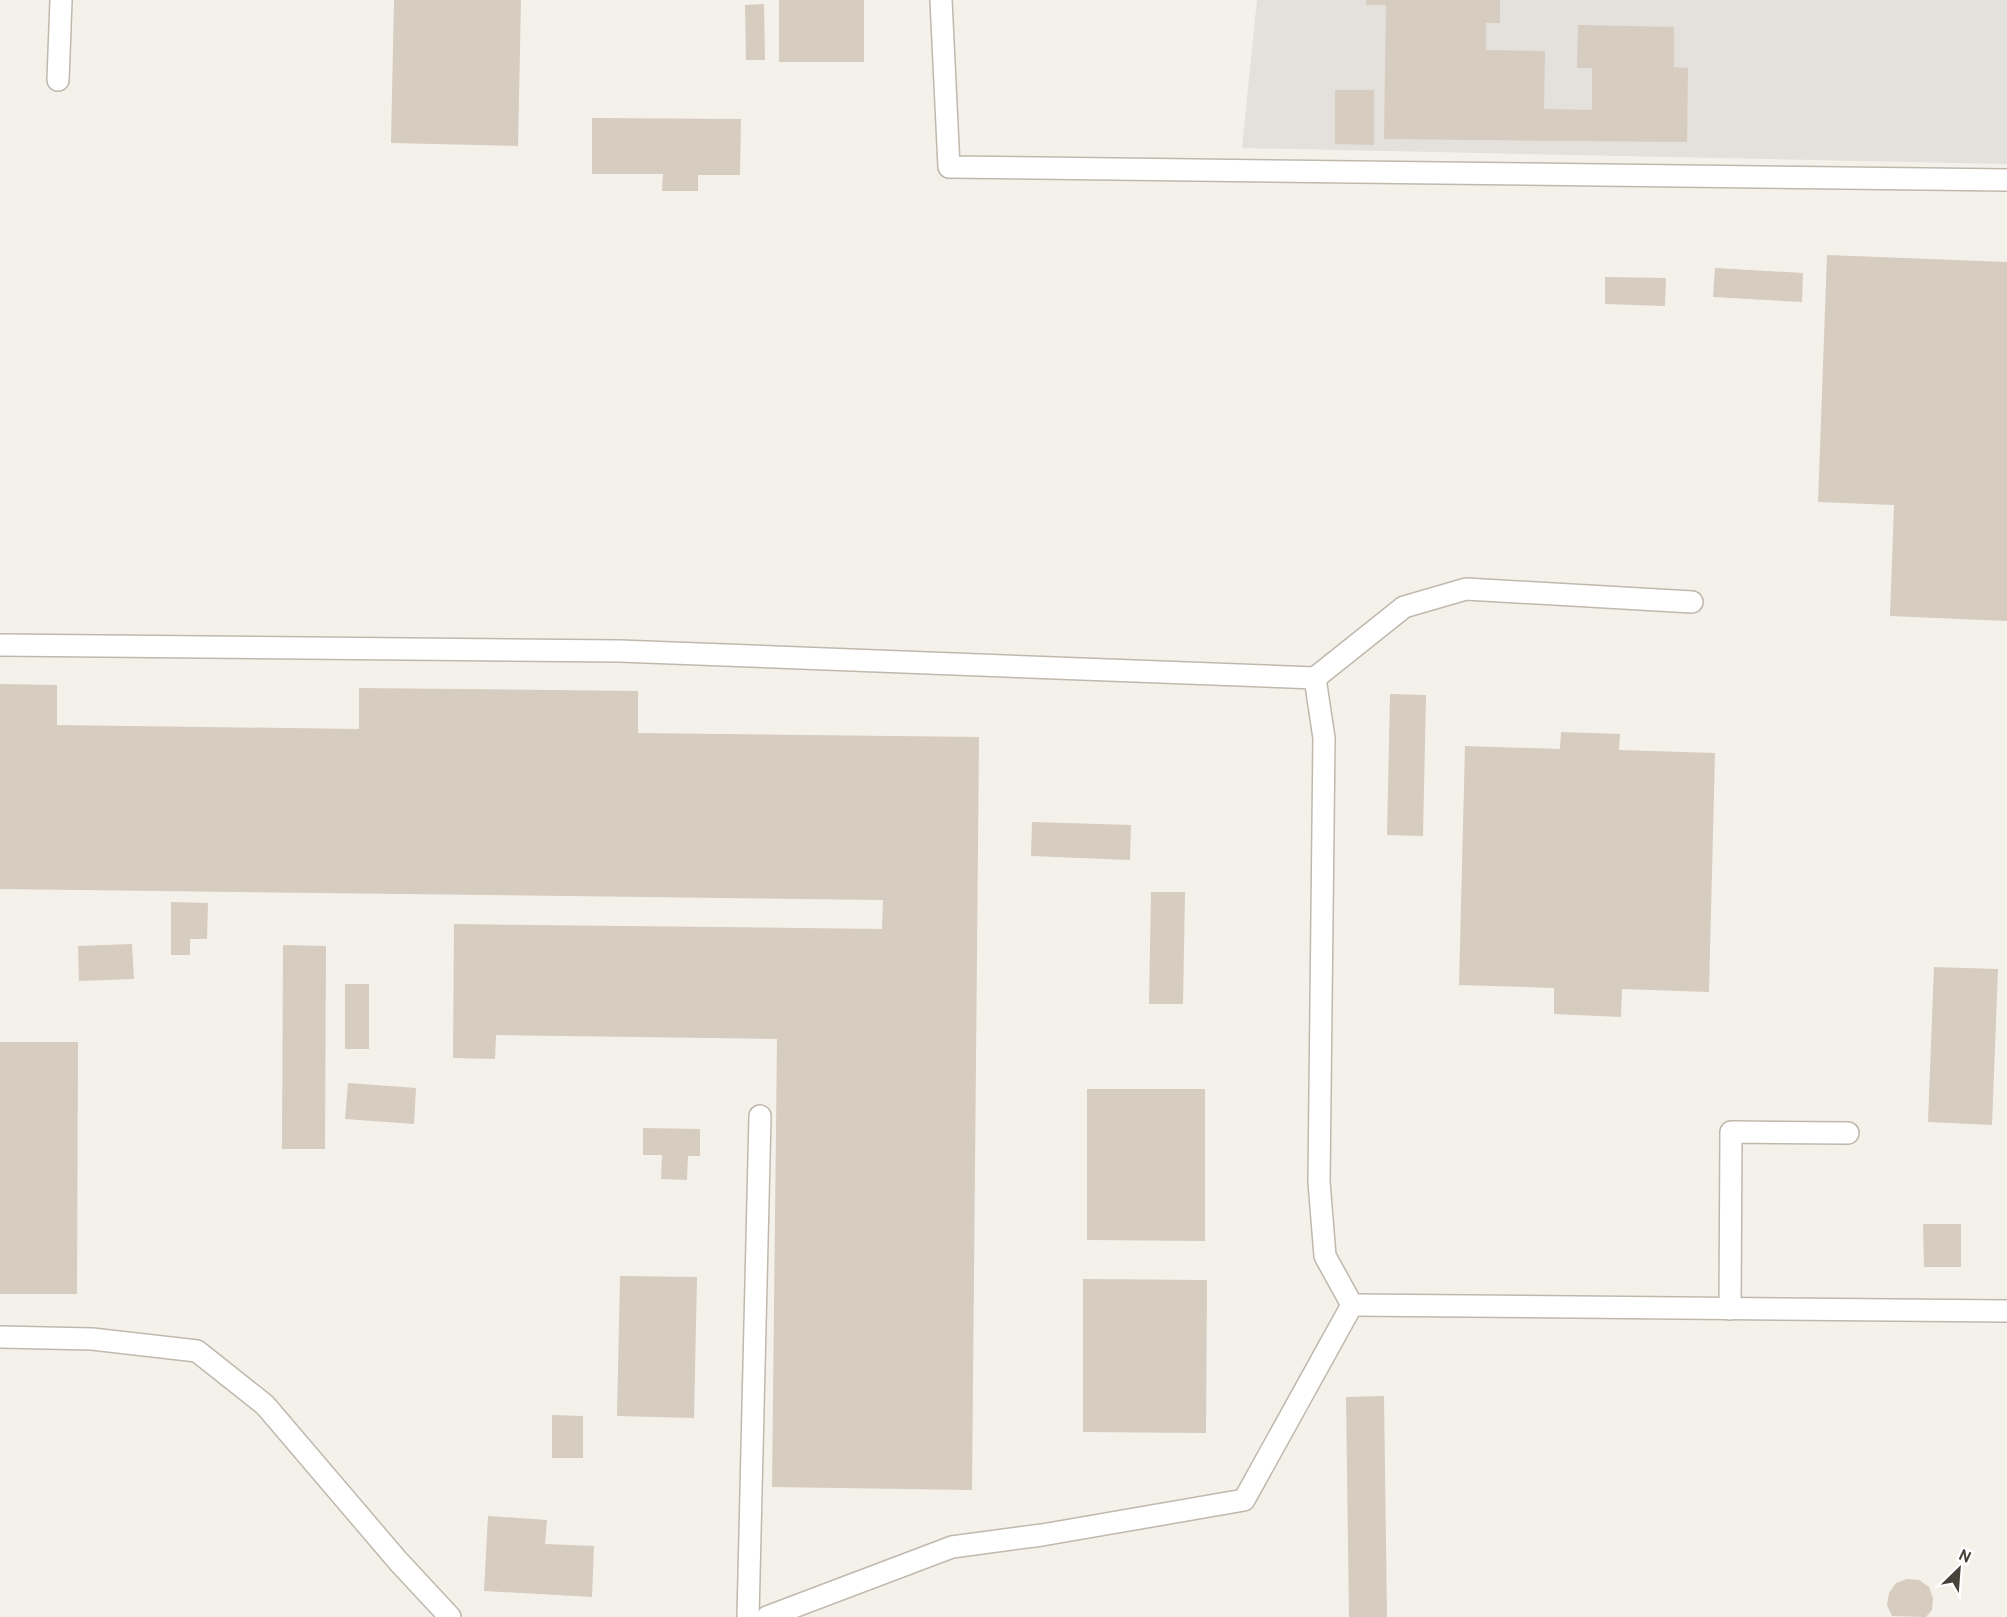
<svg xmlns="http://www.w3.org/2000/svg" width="2007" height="1617" font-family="Overpass,sans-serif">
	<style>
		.industrial { fill: #e4e0dc }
		.building { fill: #d6ccc0 }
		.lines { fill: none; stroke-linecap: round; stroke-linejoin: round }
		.lane-casing { stroke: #c0b8ad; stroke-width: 24 }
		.lane { stroke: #fff; stroke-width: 21 }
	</style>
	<rect width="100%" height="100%" fill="#f4f1eb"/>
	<path class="industrial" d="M 1257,0 L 2007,0 L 2007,164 L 1242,148 Z"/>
	<g class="building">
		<path d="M 394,0 L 521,0 L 518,146 L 391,143 Z"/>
		<rect x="779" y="0" width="85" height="62"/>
		<path d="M 1366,0 L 1500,0 L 1500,23 L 1486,23 L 1486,50 L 1545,51 L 1544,109 L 1592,110 L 1592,68 L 1577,68 L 1578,25 L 1674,27 L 1674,67 L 1688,68 L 1687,142 L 1384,139 L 1386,5 L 1366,5 Z"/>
		<path d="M 764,4 L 765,60 L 746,60 L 745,5 Z"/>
		<path d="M 1335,90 L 1374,90 L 1374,145 L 1335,144 Z"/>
		<path d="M 592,118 L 741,119 L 740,175 L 698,175 L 698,191 L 662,191 L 663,174 L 592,174 Z"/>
		<path d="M 1827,255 L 2007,262 L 2007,621 L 1890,616 L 1894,505 L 1818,502 Z"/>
		<path d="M 1715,268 L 1803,273 L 1802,302 L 1713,297 Z"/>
		<path d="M 1605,277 L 1666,278 L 1665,306 L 1605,304 Z"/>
		<path d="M 0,684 L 57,685 L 57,725 L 359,729 L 359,688 L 638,691 L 638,733 L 979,737 L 972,1490 L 772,1487 L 777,1039 L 496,1035 L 495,1059 L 453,1058 L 454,924 L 882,929 L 883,900 L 0,889 Z"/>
		<path d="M 1390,694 L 1426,695 L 1423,836 L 1387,835 Z"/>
		<path d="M 1561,732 L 1620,734 L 1619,750 L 1715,753 L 1709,992 L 1622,989 L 1621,1017 L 1554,1014 L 1554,988 L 1459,985 L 1465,746 L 1560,749 Z"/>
		<path d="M 1032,822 L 1131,825 L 1130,860 L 1031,856 Z"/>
		<path d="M 1151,892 L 1185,892 L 1183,1004 L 1149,1004 Z"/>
		<path d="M 171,902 L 208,903 L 207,939 L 190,939 L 190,955 L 171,955 Z"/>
		<path d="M 132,944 L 134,979 L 79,981 L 78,946 Z"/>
		<path d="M 283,945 L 326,946 L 325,1149 L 282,1149 Z"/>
		<path d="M 1934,967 L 1998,969 L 1992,1125 L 1928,1122 Z"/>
		<rect x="345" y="984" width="24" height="65"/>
		<path d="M 0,1042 L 78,1042 L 77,1294 L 0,1294 Z"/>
		<path d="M 348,1083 L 416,1088 L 414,1124 L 345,1119 Z"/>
		<path d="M 1087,1089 L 1205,1089 L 1205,1241 L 1087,1240 Z"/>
		<path d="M 643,1128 L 700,1129 L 700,1156 L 688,1156 L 687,1180 L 661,1179 L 662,1155 L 643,1155 Z"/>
		<path d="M 1923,1224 L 1961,1224 L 1961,1267 L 1924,1267 Z"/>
		<path d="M 620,1276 L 697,1277 L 694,1418 L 617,1416 Z"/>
		<path d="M 1083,1279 L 1207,1280 L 1206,1433 L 1083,1432 Z"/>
		<path d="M 1384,1396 L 1387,1617 L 1349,1617 L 1346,1397 Z"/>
		<path d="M 552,1415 L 583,1416 L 583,1458 L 552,1458 Z"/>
		<path d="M 488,1516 L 547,1520 L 545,1544 L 594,1546 L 592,1597 L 484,1591 Z"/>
		<path d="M 1907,1579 L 1919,1580 L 1929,1587 L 1933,1598 L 1932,1610 L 1926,1617 L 1892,1616 L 1887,1605 L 1889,1593 L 1896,1583 Z"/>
	</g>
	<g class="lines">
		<g class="lane-casing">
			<g id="lane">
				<path d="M 941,0 L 949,167 L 2007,180"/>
				<path d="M 58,80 L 61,0"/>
				<path d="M 0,645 L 620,651 L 1315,678 L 1324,738 L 1319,1182 L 1325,1256 L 1352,1305"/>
				<path d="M 1315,678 L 1404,607 L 1466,589 L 1692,602"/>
				<path d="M 1352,1305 L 2007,1311"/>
				<path d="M 1730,1309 L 1731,1132 L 1848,1133"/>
				<path d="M 0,1337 L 92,1339 L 197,1351 L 265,1405 L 398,1561 L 450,1617"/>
				<path d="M 748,1617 L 760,1116"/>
				<path d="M 767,1617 L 952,1547 L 1042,1535 L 1244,1500 L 1352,1305"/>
			</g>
		</g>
		<use href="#lane" class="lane"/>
	</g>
	<g transform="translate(1959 1569) rotate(25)" stroke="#ffffff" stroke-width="4.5" paint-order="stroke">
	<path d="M0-4.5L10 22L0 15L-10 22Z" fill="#484139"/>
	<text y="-9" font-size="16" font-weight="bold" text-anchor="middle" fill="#484139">N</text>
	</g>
</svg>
